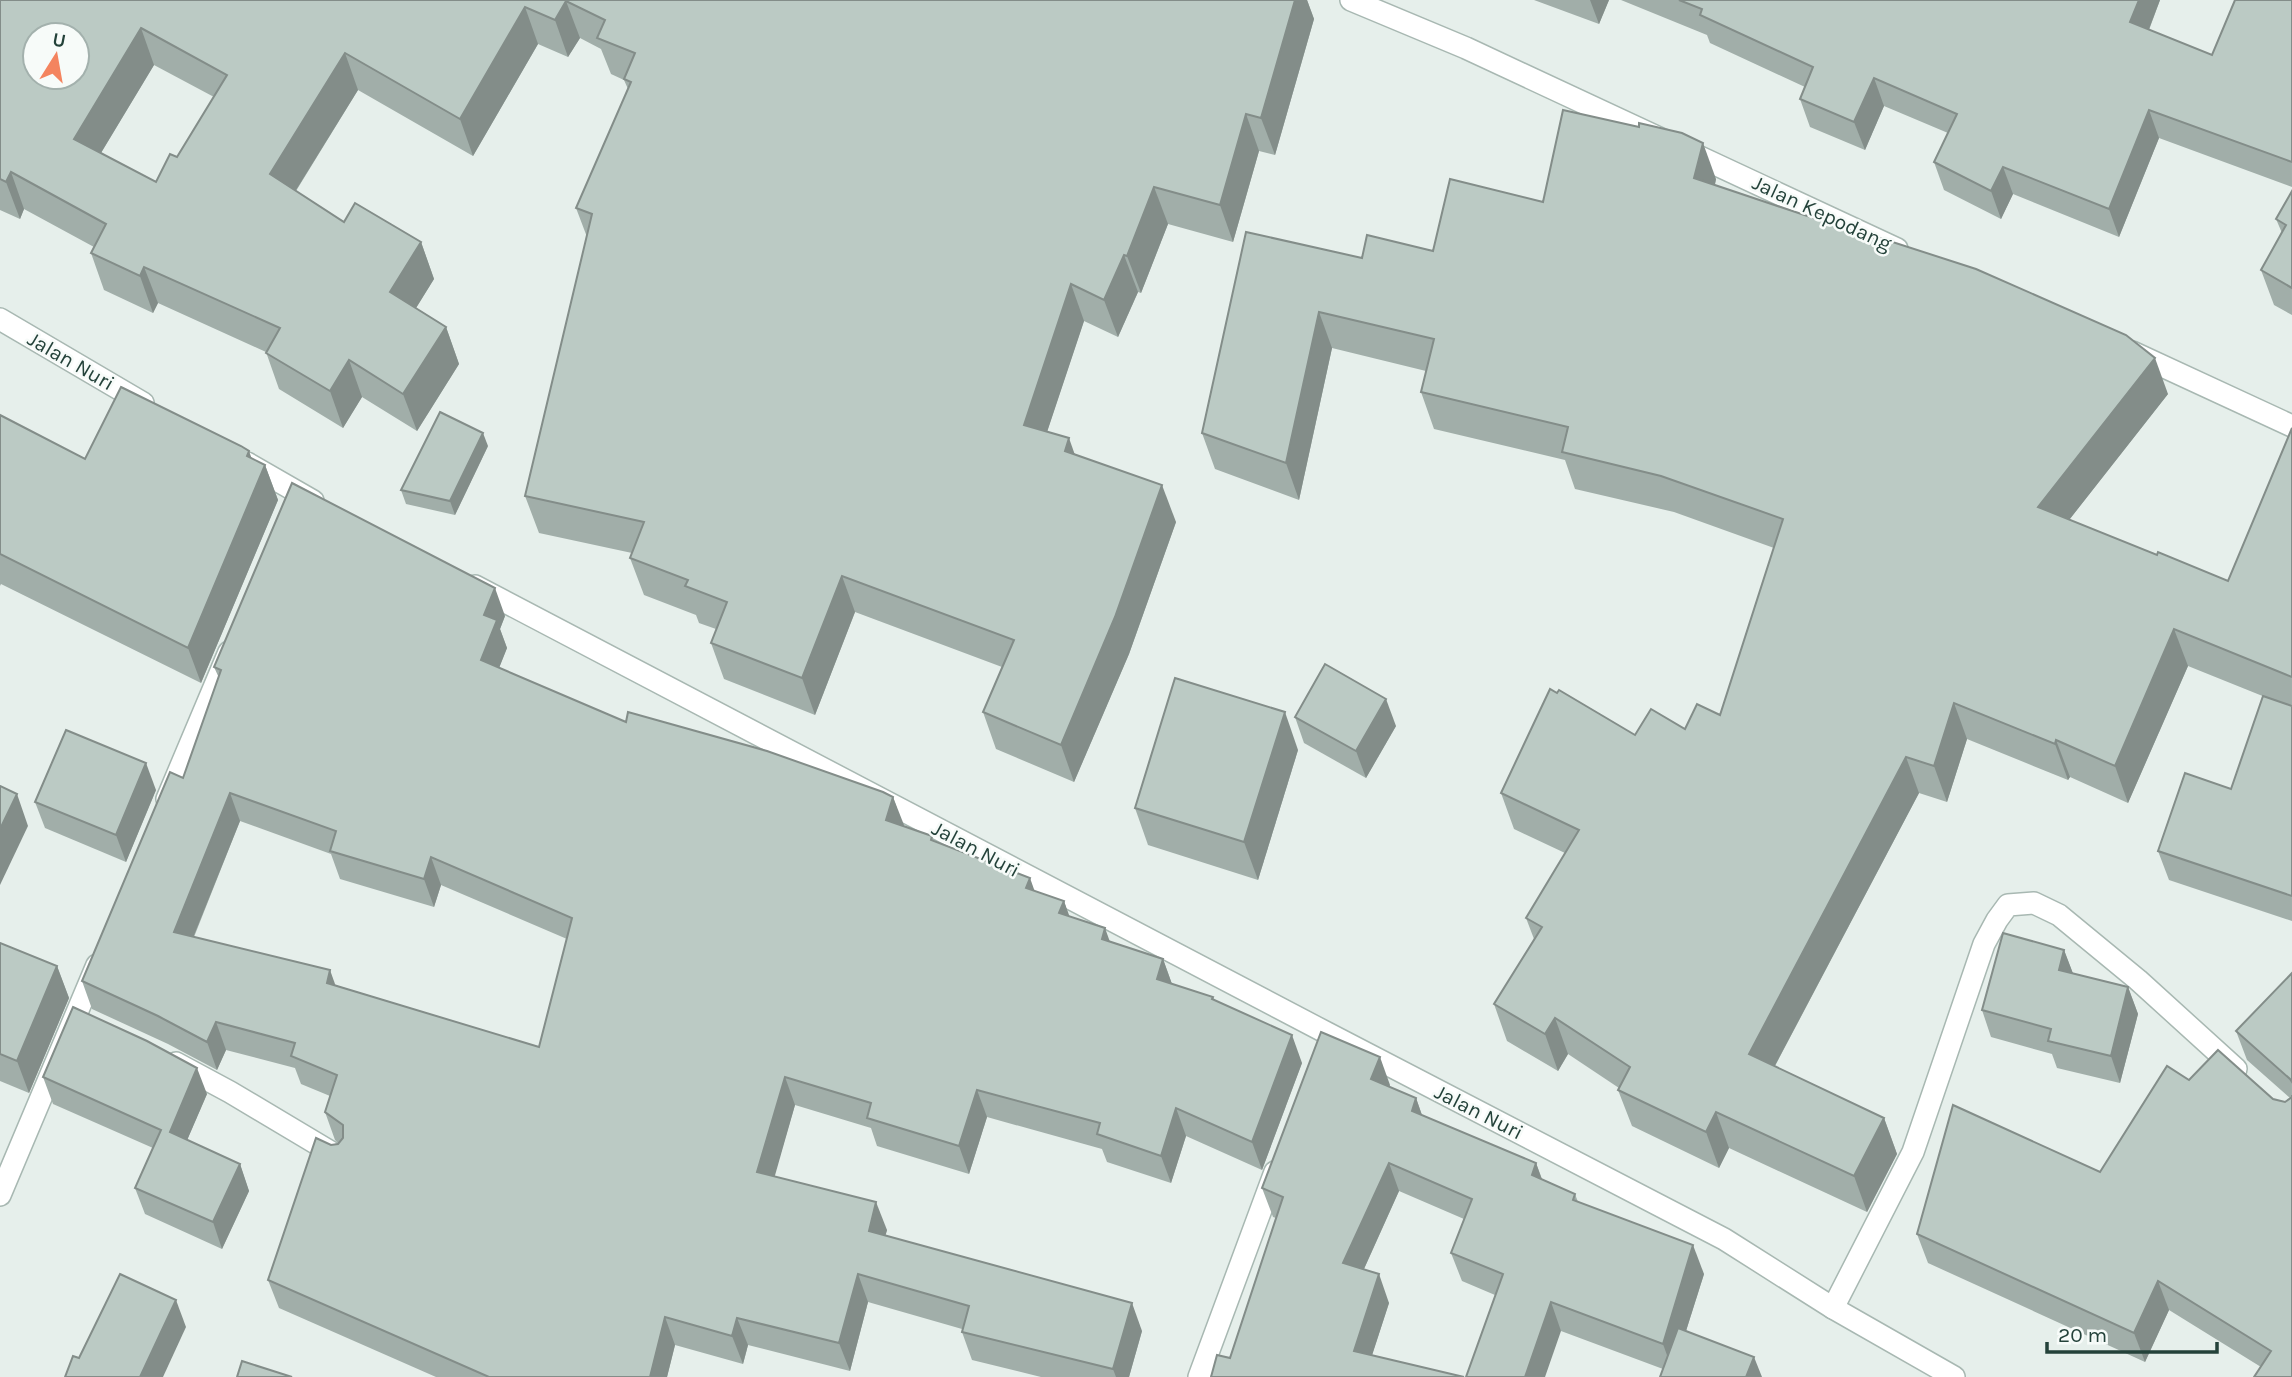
<svg xmlns="http://www.w3.org/2000/svg" width="2292" height="1377" font-family="Karla,sans-serif">
	<style>
		.lines { fill: none; stroke-linecap: round; stroke-linejoin: round }
		.minor-casing { stroke: #a8b8b2; stroke-width: 24 }
		.tertiary-casing { stroke: #a8b8b2; stroke-width: 24 }
		.minor { stroke: #fff; stroke-width: 21 }
		.tertiary { stroke: #fff; stroke-width: 21 }
		.wall { fill: #a1aea9; fill-rule: evenodd }
		.shaded-wall { fill: #838d89 }
		.building { fill: #bbcac4; stroke: #838d89; stroke-width: 2; fill-rule: evenodd }
		.labels { text-anchor: middle; stroke-width: 5; stroke-linejoin: round; paint-order: stroke }
		.street-label { font-size: 21px; fill: #24423a; stroke: #f7fbf9 }
	</style>
	<rect width="100%" height="100%" fill="#e6efeb"/>
	<g class="lines">
		<g class="minor-casing">
			<g id="minor">
				<path d="M 1351,0 L 1466,48 L 1897,249"/>
				<path d="M 2132,352 L 2292,426"/>
				<path d="M 167,799 L 229,652"/>
				<path d="M 176,1063 L 230,1092 L 339,1157"/>
				<path d="M 0,1195 L 97,965"/>
				<path d="M 1833,1308 L 1913,1152 L 1984,944 L 1997,920 L 2008,905 L 2034,903 L 2059,915 L 2138,980 L 2236,1069"/>
				<path d="M 1199,1377 L 1275,1172"/>
			</g>
		</g>
		<g class="tertiary-casing">
			<g id="tertiary">
				<path d="M 0,319 L 143,403"/>
				<path d="M 247,463 L 313,501"/>
				<path d="M 475,586 L 1327,1033 L 1724,1239 L 1833,1308 L 1954,1377"/>
			</g>
		</g>
		<use href="#minor" class="minor"/>
		<use href="#tertiary" class="tertiary"/>
	</g>
	<g class="wall">
		<path d="M 0,0 L 1307,0 L 1314,19 L 1275,155 L 1259,151 L 1233,242 L 1168,224 L 1141,293 L 1138,292 L 1118,337 L 1084,321 L 1047,432 L 1075,454 L 1176,522 L 1129,654 L 1074,782 L 996,749 L 983,712 L 1002,667 L 855,612 L 815,715 L 724,679 L 711,643 L 716,629 L 699,623 L 696,615 L 644,595 L 630,558 L 632,553 L 539,533 L 525,496 L 587,237 L 576,208 L 628,89 L 624,80 L 611,74 L 601,49 L 580,38 L 568,57 L 538,44 L 473,156 L 358,90 L 296,191 L 344,222 L 421,242 L 434,279 L 416,308 L 446,327 L 459,364 L 417,431 L 362,397 L 343,428 L 279,389 L 266,352 L 158,303 L 153,313 L 104,290 L 91,253 L 94,247 L 24,209 L 20,219 L 0,210 ZM 154,65 L 214,97 L 177,157 L 156,182 L 101,153 Z"/>
		<path d="M 1534,0 L 1609,0 L 1599,24 Z"/>
		<path d="M 1621,0 L 2160,0 L 2149,30 L 2212,55 L 2292,0 L 2292,187 L 2159,138 L 2119,237 L 2013,194 L 2001,219 L 1944,190 L 1934,162 L 1948,133 L 1884,106 L 1865,150 L 1810,127 L 1800,99 L 1805,87 L 1710,43 L 1707,35 Z"/>
		<path d="M 1716,179 L 1715,185 L 2168,394 L 2069,520 L 2157,555 L 2228,581 L 2292,428 L 2292,921 L 2169,880 L 2158,851 L 2231,789 L 2265,697 L 2188,666 L 2128,803 L 2070,777 L 2068,780 L 1967,739 L 1947,802 L 1919,793 L 1775,1066 L 1884,1118 L 1897,1154 L 1867,1212 L 1729,1148 L 1719,1168 L 1632,1126 L 1618,1090 L 1619,1088 L 1568,1054 L 1558,1071 L 1507,1041 L 1494,1004 L 1534,939 L 1526,918 L 1565,853 L 1514,829 L 1501,793 L 1635,735 L 1685,729 L 1720,715 L 1774,548 L 1674,512 L 1575,489 L 1565,460 L 1434,429 L 1421,392 L 1426,371 L 1332,348 L 1299,500 L 1215,469 L 1202,433 L 1362,258 L 1433,251 L 1543,202 Z"/>
		<path d="M 2292,191 L 2292,315 L 2274,305 L 2261,270 L 2282,233 L 2276,219 Z"/>
		<path d="M 0,415 L 85,459 L 252,459 L 265,465 L 278,500 L 201,683 L 1,584 L 0,586 Z"/>
		<path d="M 488,446 L 455,515 L 406,504 L 401,490 Z"/>
		<path d="M 505,616 L 500,629 L 507,648 L 499,668 L 626,722 L 893,797 L 903,826 L 932,836 L 934,841 L 1034,891 L 1064,901 L 1069,917 L 1110,942 L 1163,959 L 1172,984 L 1213,997 L 1214,1000 L 1302,1063 L 1262,1170 L 1186,1136 L 1171,1183 L 1107,1162 L 1102,1149 L 987,1117 L 969,1174 L 877,1146 L 871,1128 L 795,1105 L 774,1176 L 887,1230 L 885,1236 L 1142,1331 L 1129,1377 L 1041,1377 L 972,1360 L 962,1332 L 962,1329 L 868,1302 L 850,1371 L 748,1345 L 743,1364 L 675,1345 L 667,1377 L 436,1377 L 279,1308 L 268,1280 L 331,1145 L 338,1143 L 335,1140 L 325,1112 L 330,1096 L 301,1084 L 295,1068 L 226,1050 L 217,1070 L 168,1044 L 92,1009 L 82,981 L 183,778 L 219,678 L 214,667 ZM 240,821 L 331,854 L 340,879 L 434,907 L 441,885 L 567,939 L 539,1047 L 335,985 L 194,937 Z"/>
		<path d="M 1295,717 L 1396,726 L 1366,778 L 1304,743 Z"/>
		<path d="M 1298,750 L 1258,880 L 1148,845 L 1135,808 Z"/>
		<path d="M 156,790 L 126,862 L 45,828 L 35,802 Z"/>
		<path d="M 0,943 L 57,966 L 69,998 L 29,1093 L 0,1081 Z"/>
		<path d="M 2064,950 L 2073,974 L 2128,987 L 2138,1014 L 2120,1083 L 2057,1068 L 2052,1054 L 1991,1037 L 1982,1010 Z"/>
		<path d="M 2292,973 L 2292,1377 L 2261,1367 L 2169,1310 L 2145,1362 L 1928,1263 L 1917,1234 L 2100,1172 L 2189,1080 L 2285,1102 L 2290,1098 L 2247,1060 L 2236,1031 Z"/>
		<path d="M 43,1077 L 207,1094 L 187,1140 L 240,1164 L 249,1191 L 222,1249 L 145,1214 L 135,1188 L 153,1148 L 53,1104 Z"/>
		<path d="M 1390,1085 L 1390,1087 L 1416,1098 L 1422,1115 L 1536,1163 L 1542,1179 L 1575,1194 L 1578,1202 L 1704,1274 L 1686,1331 L 1663,1369 L 1561,1331 L 1495,1295 L 1462,1281 L 1451,1253 L 1464,1219 L 1399,1191 L 1364,1269 L 1389,1303 L 1372,1355 L 1230,1358 L 1276,1218 L 1273,1217 L 1262,1188 Z"/>
	</g>
	<g class="shaded-wall">
		<path d="M 1295,0 L 1307,0 L 1314,19 L 1275,155 L 1261,118 Z"/>
		<path d="M 1590,0 L 1609,0 L 1599,24 Z"/>
		<path d="M 2139,0 L 2160,0 L 2141,50 L 2130,22 Z"/>
		<path d="M 566,1 L 580,38 L 568,57 L 555,20 Z"/>
		<path d="M 525,7 L 538,44 L 473,156 L 460,119 Z"/>
		<path d="M 141,28 L 154,65 L 87,176 L 74,139 Z"/>
		<path d="M 345,53 L 358,90 L 283,211 L 270,174 Z"/>
		<path d="M 1874,78 L 1884,106 L 1865,150 L 1854,122 Z"/>
		<path d="M 2149,110 L 2159,138 L 2119,237 L 2109,209 Z"/>
		<path d="M 1246,114 L 1259,151 L 1233,242 L 1220,205 Z"/>
		<path d="M 1703,143 L 1716,179 L 1708,214 L 1694,178 Z"/>
		<path d="M 2003,167 L 2013,194 L 2001,219 L 1991,191 Z"/>
		<path d="M 11,172 L 24,209 L 20,219 L 6,182 Z"/>
		<path d="M 1154,187 L 1168,224 L 1141,293 L 1127,256 Z"/>
		<path d="M 421,242 L 434,279 L 403,329 L 390,292 Z"/>
		<path d="M 1124,255 L 1138,292 L 1118,337 L 1104,300 Z"/>
		<path d="M 144,267 L 158,303 L 153,313 L 140,276 Z"/>
		<path d="M 1071,284 L 1084,321 L 1037,462 L 1024,425 Z"/>
		<path d="M 1319,312 L 1332,348 L 1299,500 L 1286,463 Z"/>
		<path d="M 446,327 L 459,364 L 417,431 L 403,394 Z"/>
		<path d="M 2155,358 L 2168,394 L 2051,543 L 2038,507 Z"/>
		<path d="M 349,360 L 362,397 L 343,428 L 330,391 Z"/>
		<path d="M 483,433 L 488,446 L 455,515 L 450,501 Z"/>
		<path d="M 1069,438 L 1082,475 L 1065,451 Z"/>
		<path d="M 249,451 L 259,479 L 265,465 L 278,500 L 201,683 L 188,648 Z"/>
		<path d="M 1162,485 L 1176,522 L 1129,654 L 1074,782 L 1061,745 Z"/>
		<path d="M 842,576 L 855,612 L 815,715 L 802,678 Z"/>
		<path d="M 495,588 L 505,616 L 500,629 L 507,648 L 491,688 L 481,660 L 484,615 Z"/>
		<path d="M 2174,629 L 2188,666 L 2128,803 L 2115,766 Z"/>
		<path d="M 1386,699 L 1396,726 L 1366,778 L 1356,751 Z"/>
		<path d="M 1954,703 L 1967,739 L 1947,802 L 1934,766 Z"/>
		<path d="M 1285,712 L 1298,750 L 1258,880 L 1244,842 Z"/>
		<path d="M 2056,740 L 2070,777 L 2068,780 L 2055,744 Z"/>
		<path d="M 1906,757 L 1919,793 L 1762,1090 L 1749,1054 Z"/>
		<path d="M 146,763 L 156,790 L 126,862 L 116,835 Z"/>
		<path d="M 230,793 L 240,821 L 184,960 L 174,932 Z"/>
		<path d="M 17,794 L 28,826 L 0,885 L 0,829 Z"/>
		<path d="M 893,797 L 904,825 L 896,848 L 886,820 Z"/>
		<path d="M 431,857 L 441,885 L 434,907 L 424,879 Z"/>
		<path d="M 1030,878 L 1040,906 L 1026,888 Z"/>
		<path d="M 1064,901 L 1074,929 L 1059,913 Z"/>
		<path d="M 1105,928 L 1115,956 L 1102,939 Z"/>
		<path d="M 2064,950 L 2074,976 L 2059,970 Z"/>
		<path d="M 1163,959 L 1173,987 L 1157,979 Z"/>
		<path d="M 57,966 L 69,998 L 29,1093 L 17,1061 Z"/>
		<path d="M 330,970 L 340,998 L 327,983 Z"/>
		<path d="M 2128,987 L 2138,1014 L 2120,1083 L 2111,1056 Z"/>
		<path d="M 1555,1018 L 1568,1054 L 1558,1071 L 1545,1034 Z"/>
		<path d="M 216,1022 L 226,1050 L 217,1070 L 207,1042 Z"/>
		<path d="M 1292,1035 L 1302,1063 L 1262,1170 L 1252,1142 Z"/>
		<path d="M 1380,1057 L 1390,1085 L 1381,1107 L 1371,1079 Z"/>
		<path d="M 197,1068 L 207,1094 L 179,1159 L 170,1132 Z"/>
		<path d="M 785,1077 L 795,1105 L 768,1200 L 757,1172 Z"/>
		<path d="M 977,1090 L 987,1117 L 969,1174 L 959,1146 Z"/>
		<path d="M 1416,1098 L 1426,1127 L 1412,1111 Z"/>
		<path d="M 1176,1108 L 1186,1136 L 1171,1183 L 1161,1156 Z"/>
		<path d="M 1716,1112 L 1729,1148 L 1719,1168 L 1706,1132 Z"/>
		<path d="M 1884,1118 L 1897,1154 L 1867,1212 L 1854,1176 Z"/>
		<path d="M 1389,1163 L 1399,1191 L 1354,1291 L 1343,1263 Z"/>
		<path d="M 1536,1163 L 1546,1191 L 1532,1175 Z"/>
		<path d="M 240,1164 L 249,1191 L 222,1249 L 213,1222 Z"/>
		<path d="M 876,1202 L 887,1230 L 879,1259 L 869,1231 Z"/>
		<path d="M 1693,1245 L 1704,1274 L 1673,1372 L 1663,1344 Z"/>
		<path d="M 858,1274 L 868,1302 L 850,1371 L 839,1343 Z"/>
		<path d="M 1379,1274 L 1389,1303 L 1365,1377 L 1354,1351 Z"/>
		<path d="M 2158,1281 L 2169,1310 L 2145,1362 L 2134,1333 Z"/>
		<path d="M 176,1300 L 186,1327 L 163,1377 L 140,1377 Z"/>
		<path d="M 1551,1302 L 1561,1331 L 1545,1377 L 1525,1377 Z"/>
		<path d="M 1132,1303 L 1142,1331 L 1129,1377 L 1116,1377 L 1113,1369 Z"/>
		<path d="M 665,1317 L 675,1345 L 667,1377 L 650,1377 Z"/>
		<path d="M 737,1318 L 748,1345 L 743,1364 L 732,1336 Z"/>
		<path d="M 1754,1357 L 1762,1377 L 1746,1377 Z"/>
	</g>
	<g class="building">
		<path d="M 0,0 L 1295,0 L 1261,118 L 1246,114 L 1220,205 L 1154,187 L 1127,256 L 1124,255 L 1104,300 L 1071,284 L 1024,425 L 1069,438 L 1065,451 L 1162,485 L 1115,617 L 1061,745 L 983,712 L 1014,640 L 842,576 L 802,678 L 711,643 L 727,602 L 685,586 L 688,580 L 630,558 L 644,522 L 525,496 L 592,214 L 576,208 L 631,82 L 624,79 L 635,53 L 597,38 L 605,20 L 566,1 L 555,20 L 525,7 L 460,119 L 345,53 L 270,174 L 344,222 L 355,203 L 421,242 L 390,292 L 446,327 L 403,394 L 349,360 L 330,391 L 266,353 L 280,328 L 144,267 L 140,276 L 91,253 L 106,224 L 11,172 L 6,182 L 0,179 ZM 141,28 L 227,75 L 177,157 L 170,154 L 156,182 L 74,139 ZM 35,35 L 77,35 L 77,77 L 35,77 Z"/>
		<path d="M 1679,0 L 2139,0 L 2130,22 L 2212,55 L 2235,0 L 2292,0 L 2292,162 L 2149,110 L 2109,209 L 2003,167 L 1991,191 L 1934,162 L 1957,114 L 1874,78 L 1854,122 L 1800,99 L 1813,67 L 1700,15 L 1702,9 Z"/>
		<path d="M 1563,110 L 1639,127 L 1639,123 L 1682,133 L 1703,143 L 1694,178 L 1873,238 L 1874,236 L 1976,269 L 2126,335 L 2155,358 L 2038,507 L 2157,555 L 2158,552 L 2228,581 L 2292,428 L 2292,677 L 2174,629 L 2115,766 L 2056,740 L 2055,744 L 1954,703 L 1934,766 L 1906,757 L 1749,1054 L 1884,1118 L 1854,1176 L 1716,1112 L 1706,1132 L 1618,1090 L 1630,1067 L 1555,1018 L 1545,1034 L 1494,1004 L 1542,927 L 1526,918 L 1579,830 L 1501,793 L 1550,689 L 1557,693 L 1559,690 L 1635,735 L 1651,709 L 1685,729 L 1697,704 L 1720,715 L 1783,519 L 1661,476 L 1562,452 L 1568,427 L 1421,392 L 1434,339 L 1319,312 L 1286,463 L 1202,433 L 1246,232 L 1362,258 L 1367,235 L 1433,251 L 1450,179 L 1543,202 Z"/>
		<path d="M 2292,191 L 2292,288 L 2261,270 L 2286,225 L 2276,219 Z"/>
		<path d="M 121,387 L 241,446 L 249,451 L 247,456 L 265,465 L 188,648 L 0,554 L 0,415 L 85,459 Z"/>
		<path d="M 440,412 L 483,433 L 450,501 L 401,490 Z"/>
		<path d="M 292,483 L 495,588 L 484,615 L 497,620 L 481,660 L 626,722 L 628,712 L 767,751 L 883,792 L 893,797 L 886,820 L 932,836 L 931,840 L 1030,878 L 1026,888 L 1064,901 L 1059,913 L 1105,928 L 1102,939 L 1163,959 L 1157,979 L 1213,997 L 1212,999 L 1292,1035 L 1252,1142 L 1176,1108 L 1161,1156 L 1097,1134 L 1100,1123 L 977,1090 L 959,1146 L 867,1118 L 871,1103 L 785,1077 L 757,1172 L 876,1202 L 869,1231 L 1132,1303 L 1113,1369 L 962,1332 L 969,1306 L 858,1274 L 839,1343 L 737,1318 L 732,1336 L 665,1317 L 650,1377 L 489,1377 L 268,1280 L 316,1138 L 331,1145 L 338,1144 L 343,1138 L 343,1125 L 325,1112 L 337,1075 L 291,1056 L 295,1043 L 216,1022 L 207,1042 L 158,1016 L 82,981 L 170,772 L 183,778 L 221,670 L 214,667 ZM 230,793 L 336,831 L 330,851 L 424,879 L 431,857 L 572,918 L 539,1047 L 327,983 L 330,970 L 174,932 Z"/>
		<path d="M 1325,664 L 1386,699 L 1356,751 L 1295,717 Z"/>
		<path d="M 1175,678 L 1285,712 L 1244,842 L 1135,808 Z"/>
		<path d="M 2263,696 L 2292,706 L 2292,896 L 2158,851 L 2185,773 L 2231,789 Z"/>
		<path d="M 66,730 L 146,763 L 116,835 L 35,802 Z"/>
		<path d="M 0,786 L 17,794 L 0,829 Z"/>
		<path d="M 2003,933 L 2064,950 L 2059,970 L 2128,987 L 2111,1056 L 2048,1041 L 2051,1029 L 1982,1010 Z"/>
		<path d="M 0,943 L 57,966 L 17,1061 L 0,1054 Z"/>
		<path d="M 2292,973 L 2292,1082 L 2290,1079 L 2236,1031 Z"/>
		<path d="M 73,1007 L 147,1041 L 197,1068 L 170,1132 L 240,1164 L 213,1222 L 135,1188 L 161,1130 L 43,1077 Z"/>
		<path d="M 1321,1032 L 1380,1057 L 1371,1079 L 1416,1098 L 1412,1111 L 1536,1163 L 1532,1175 L 1575,1194 L 1573,1200 L 1693,1245 L 1663,1344 L 1551,1302 L 1525,1377 L 1466,1377 L 1503,1274 L 1451,1253 L 1472,1199 L 1389,1163 L 1343,1263 L 1379,1274 L 1354,1351 L 1464,1377 L 1211,1377 L 1217,1355 L 1230,1358 L 1283,1197 L 1262,1188 Z"/>
		<path d="M 2218,1050 L 2273,1099 L 2285,1102 L 2292,1097 L 2292,1095 L 2292,1377 L 2254,1377 L 2271,1351 L 2158,1281 L 2134,1333 L 1917,1234 L 1953,1105 L 2100,1172 L 2167,1066 L 2189,1080 Z"/>
		<path d="M 120,1274 L 176,1300 L 140,1377 L 65,1377 L 73,1356 L 79,1358 Z"/>
		<path d="M 1678,1328 L 1754,1357 L 1746,1377 L 1660,1377 Z"/>
		<path d="M 242,1361 L 292,1377 L 237,1377 Z"/>
	</g>
	<g class="labels">
		<g class="street-label">
			<text transform="translate(1822 213) rotate(25)" y="7">Jalan Kepodang</text>
			<text transform="translate(71 361) rotate(30)" y="7">Jalan Nuri</text>
			<text transform="translate(976 849) rotate(28)" y="7">Jalan Nuri</text>
			<text transform="translate(1479 1112) rotate(27)" y="7">Jalan Nuri</text>
		</g>
	</g>
	<g transform="translate(56 56) rotate(11)"><circle r="33" fill="#f7fbf9" stroke="#a3b1ad" stroke-width="2"/>
	<path d="M0-5L12 26L0 18L-12 26Z" fill="#f4845f"/>
	<text y="-10" font-size="19" font-weight="bold" text-anchor="middle" fill="#24423a">U</text>
	</g>
	<path d="M2047 1342v10h170v-10" fill="none" stroke="#24423a" stroke-width="3.5"/>
	<text x="2058" y="1342" font-size="21" fill="#24423a" stroke="#f7fbf9" stroke-width="5" paint-order="stroke">20 m</text>
</svg>
